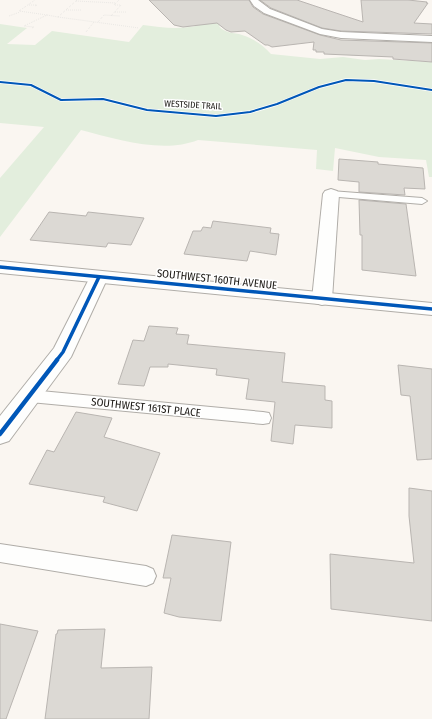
<svg xmlns="http://www.w3.org/2000/svg" width="432" height="719" font-family="'Fira Sans Condensed',sans-serif">
	<style>
		.green { fill: #e3eedd }
		.building { fill: #dcd9d4; stroke: #b9b5b1 }
		.lines { fill: none; stroke-linecap: round; stroke-linejoin: round }
		.lane-casing { stroke: #b0ada8; stroke-width: 2 }
		.street-casing { stroke: #b0ada8; stroke-width: 2 }
		.secondary-casing { stroke: #b0ada8; stroke-width: 2 }
		.path { stroke: #dcdcda; stroke-width: 1; stroke-dasharray: 0.5 1.5; stroke-linecap: butt }
		.lane { fill: #fefefd; fill-rule: evenodd }
		.street { fill: #fefefd; fill-rule: evenodd }
		.secondary { fill: #fefefd; fill-rule: evenodd }
		.cycleway-far2-casing { stroke: #fff; stroke-width: 3.5 }
		.cycleway-far1-casing { stroke: #fff; stroke-width: 5.5 }
		.cycleway-casing { stroke: #fff; stroke-width: 7 }
		.cycleway-far2 { stroke: #0057b8; stroke-width: 2 }
		.cycleway-far1 { stroke: #0057b8; stroke-width: 3.5 }
		.cycleway { stroke: #0057b8; stroke-width: 4.5 }
		.labels { text-anchor: middle; stroke-width: 3; stroke-linejoin: round; paint-order: stroke }
		.far-street-label { font-size: 9px; fill: #1c1915; stroke: #fff }
		.street-label { font-size: 11px; fill: #1c1915; stroke: #fff }
	</style>
	<rect width="100%" height="100%" fill="#faf6f1"/>
	<path class="green" d="M 210,21 L 222,23 L 219,26 C 225,34 234,32 242,35 C 254,39 263,45 271,54 L 320,59 L 343,57 L 365,60 L 379,59 L 432,62 L 432,177 L 429,177 L 426,160 L 379,157 L 335,148 L 333,171 L 316,169 L 317,150 L 198,140 C 163,154 116,139 81,130 L 0,237 L 0,178 L 44,127 L 0,123 L 0,24 L 27,28 L 7,44 L 35,45 L 52,31 L 129,42 L 143,25 C 165,28 190,31 210,21 Z"/>
	<g class="building">
		<path d="M 149,0 L 249,0 L 253,7 L 263,14 L 320,35 L 341,40 L 432,43 L 432,62 L 393,59 L 393,57 L 324,54 L 324,52 L 316,52 L 316,50 L 313,50 L 314,42 L 272,47 L 268,45 L 265,45 L 245,31 L 231,32 L 226,30 L 217,23 L 183,27 L 174,25 Z"/>
		<path d="M 260,0 L 297,0 L 363,22 L 361,0 L 408,0 L 427,2 L 426,3 L 428,3 L 414,23 L 432,24 L 432,34 L 341,31 L 322,28 L 271,8 Z"/>
		<path d="M 339,159 L 378,162 L 378,164 L 423,168 L 425,189 L 404,188 L 405,195 L 359,192 L 359,182 L 338,180 Z"/>
		<path d="M 359,200 L 406,204 L 416,276 L 362,270 L 362,235 L 360,235 Z"/>
		<path d="M 49,212 L 86,216 L 88,212 L 144,218 L 131,245 L 108,243 L 106,247 L 30,240 Z"/>
		<path d="M 213,221 L 271,228 L 270,233 L 279,234 L 276,255 L 250,251 L 247,261 L 184,254 L 193,231 L 201,231 L 203,227 L 211,228 Z"/>
		<path d="M 149,326 L 178,328 L 176,334 L 189,335 L 187,344 L 285,353 L 282,382 L 325,386 L 325,400 L 332,401 L 332,428 L 295,425 L 293,444 L 271,441 L 275,402 L 246,399 L 249,379 L 216,375 L 217,369 L 168,364 L 168,367 L 150,367 L 144,386 L 118,384 L 133,340 L 144,341 Z"/>
		<path d="M 398,365 L 432,369 L 432,459 L 417,460 L 410,396 L 401,395 Z"/>
		<path d="M 76,412 L 112,418 L 104,437 L 160,453 L 137,511 L 103,502 L 105,497 L 29,484 L 47,450 L 54,452 Z"/>
		<path d="M 409,488 L 432,491 L 432,621 L 331,609 L 330,554 L 414,563 L 409,516 Z"/>
		<path d="M 172,535 L 231,542 L 221,621 L 179,617 L 164,613 L 171,578 L 163,578 Z"/>
		<path d="M 0,624 L 38,631 L 6,719 L 0,719 Z"/>
		<path d="M 105,629 L 101,668 L 152,667 L 149,719 L 45,719 L 56,634 L 57,634 L 58,630 Z"/>
	</g>
	<g class="lines">
		<g class="lane-casing">
			<g id="lane">
				<path d="M 331,191 L 422,198 L 427,201 L 422,204 L 327,196 L 326,194 L 327,192 Z"/>
				<path d="M 30,390 L 263,412 L 269,413 L 271,418 L 269,423 L 263,424 L 30,402 L 24,400 L 22,396 L 24,392 Z"/>
				<path d="M 0,544 L 146,566 L 153,569 L 156,576 L 153,583 L 146,586 L 0,562 Z"/>
			</g>
		</g>
		<g class="street-casing">
			<g id="street">
				<path d="M 250,0 L 258,0 L 270,9 L 322,29 L 341,32 L 432,36 L 432,42 L 341,38 L 320,34 L 264,13 L 254,6 Z"/>
				<path d="M 331,189 L 337,191 L 339,194 L 332,299 L 329,303 L 322,305 L 315,303 L 312,299 L 323,194 L 325,191 Z"/>
				<path d="M 99,271 L 106,273 L 108,277 L 71,357 L 9,441 L 0,444 L 0,416 L 54,348 L 90,277 L 92,273 Z"/>
			</g>
		</g>
		<g class="secondary-casing">
			<path id="secondary" d="M 0,261 L 432,303 L 432,315 L 0,273 Z"/>
		</g>
		<g class="path">
			<path d="M 76,1 L 116,3"/>
			<path d="M 29,5 L 37,5 L 35,6"/>
			<path d="M 66,10 L 82,10"/>
			<path d="M 115,12 L 126,12"/>
			<path d="M 47,15 L 58,17 L 77,0"/>
			<path d="M 9,16 L 20,12"/>
			<path d="M 111,16 L 121,5 L 114,5 L 119,0"/>
			<path d="M 58,17 L 139,28"/>
			<path d="M 98,22 L 104,15 L 120,16"/>
			<path d="M 32,28 L 34,27 L 24,26 L 47,15 L 19,11 L 35,0"/>
			<path d="M 86,32 L 94,22"/>
		</g>
		<use href="#lane" class="lane"/>
		<use href="#street" class="street"/>
		<use href="#secondary" class="secondary"/>
		<g class="cycleway-far2-casing">
			<path id="cycleway-far2" d="M 0,82 L 31,85 L 61,100 L 103,99 L 147,110 L 216,116 L 250,112 L 277,104 L 319,87 L 346,80 L 374,81 L 432,90"/>
		</g>
		<g class="cycleway-far1-casing">
			<g id="cycleway-far1">
				<path d="M 0,267 L 432,309"/>
				<path d="M 56,361 L 63,352 L 99,277"/>
			</g>
		</g>
		<g class="cycleway-casing">
			<path id="cycleway" d="M 0,434 L 57,360"/>
		</g>
		<use href="#cycleway-far2" class="cycleway-far2"/>
		<use href="#cycleway-far1" class="cycleway-far1"/>
		<use href="#cycleway" class="cycleway"/>
	</g>
	<g class="labels">
		<g class="far-street-label">
			<text transform="translate(193 105) rotate(3)" y="3">WESTSIDE TRAIL</text>
		</g>
		<g class="street-label">
			<text transform="translate(217 279) rotate(6)" y="4">SOUTHWEST 160TH AVENUE</text>
			<text transform="translate(146 407) rotate(6)" y="4">SOUTHWEST 161ST PLACE</text>
		</g>
	</g>
</svg>
